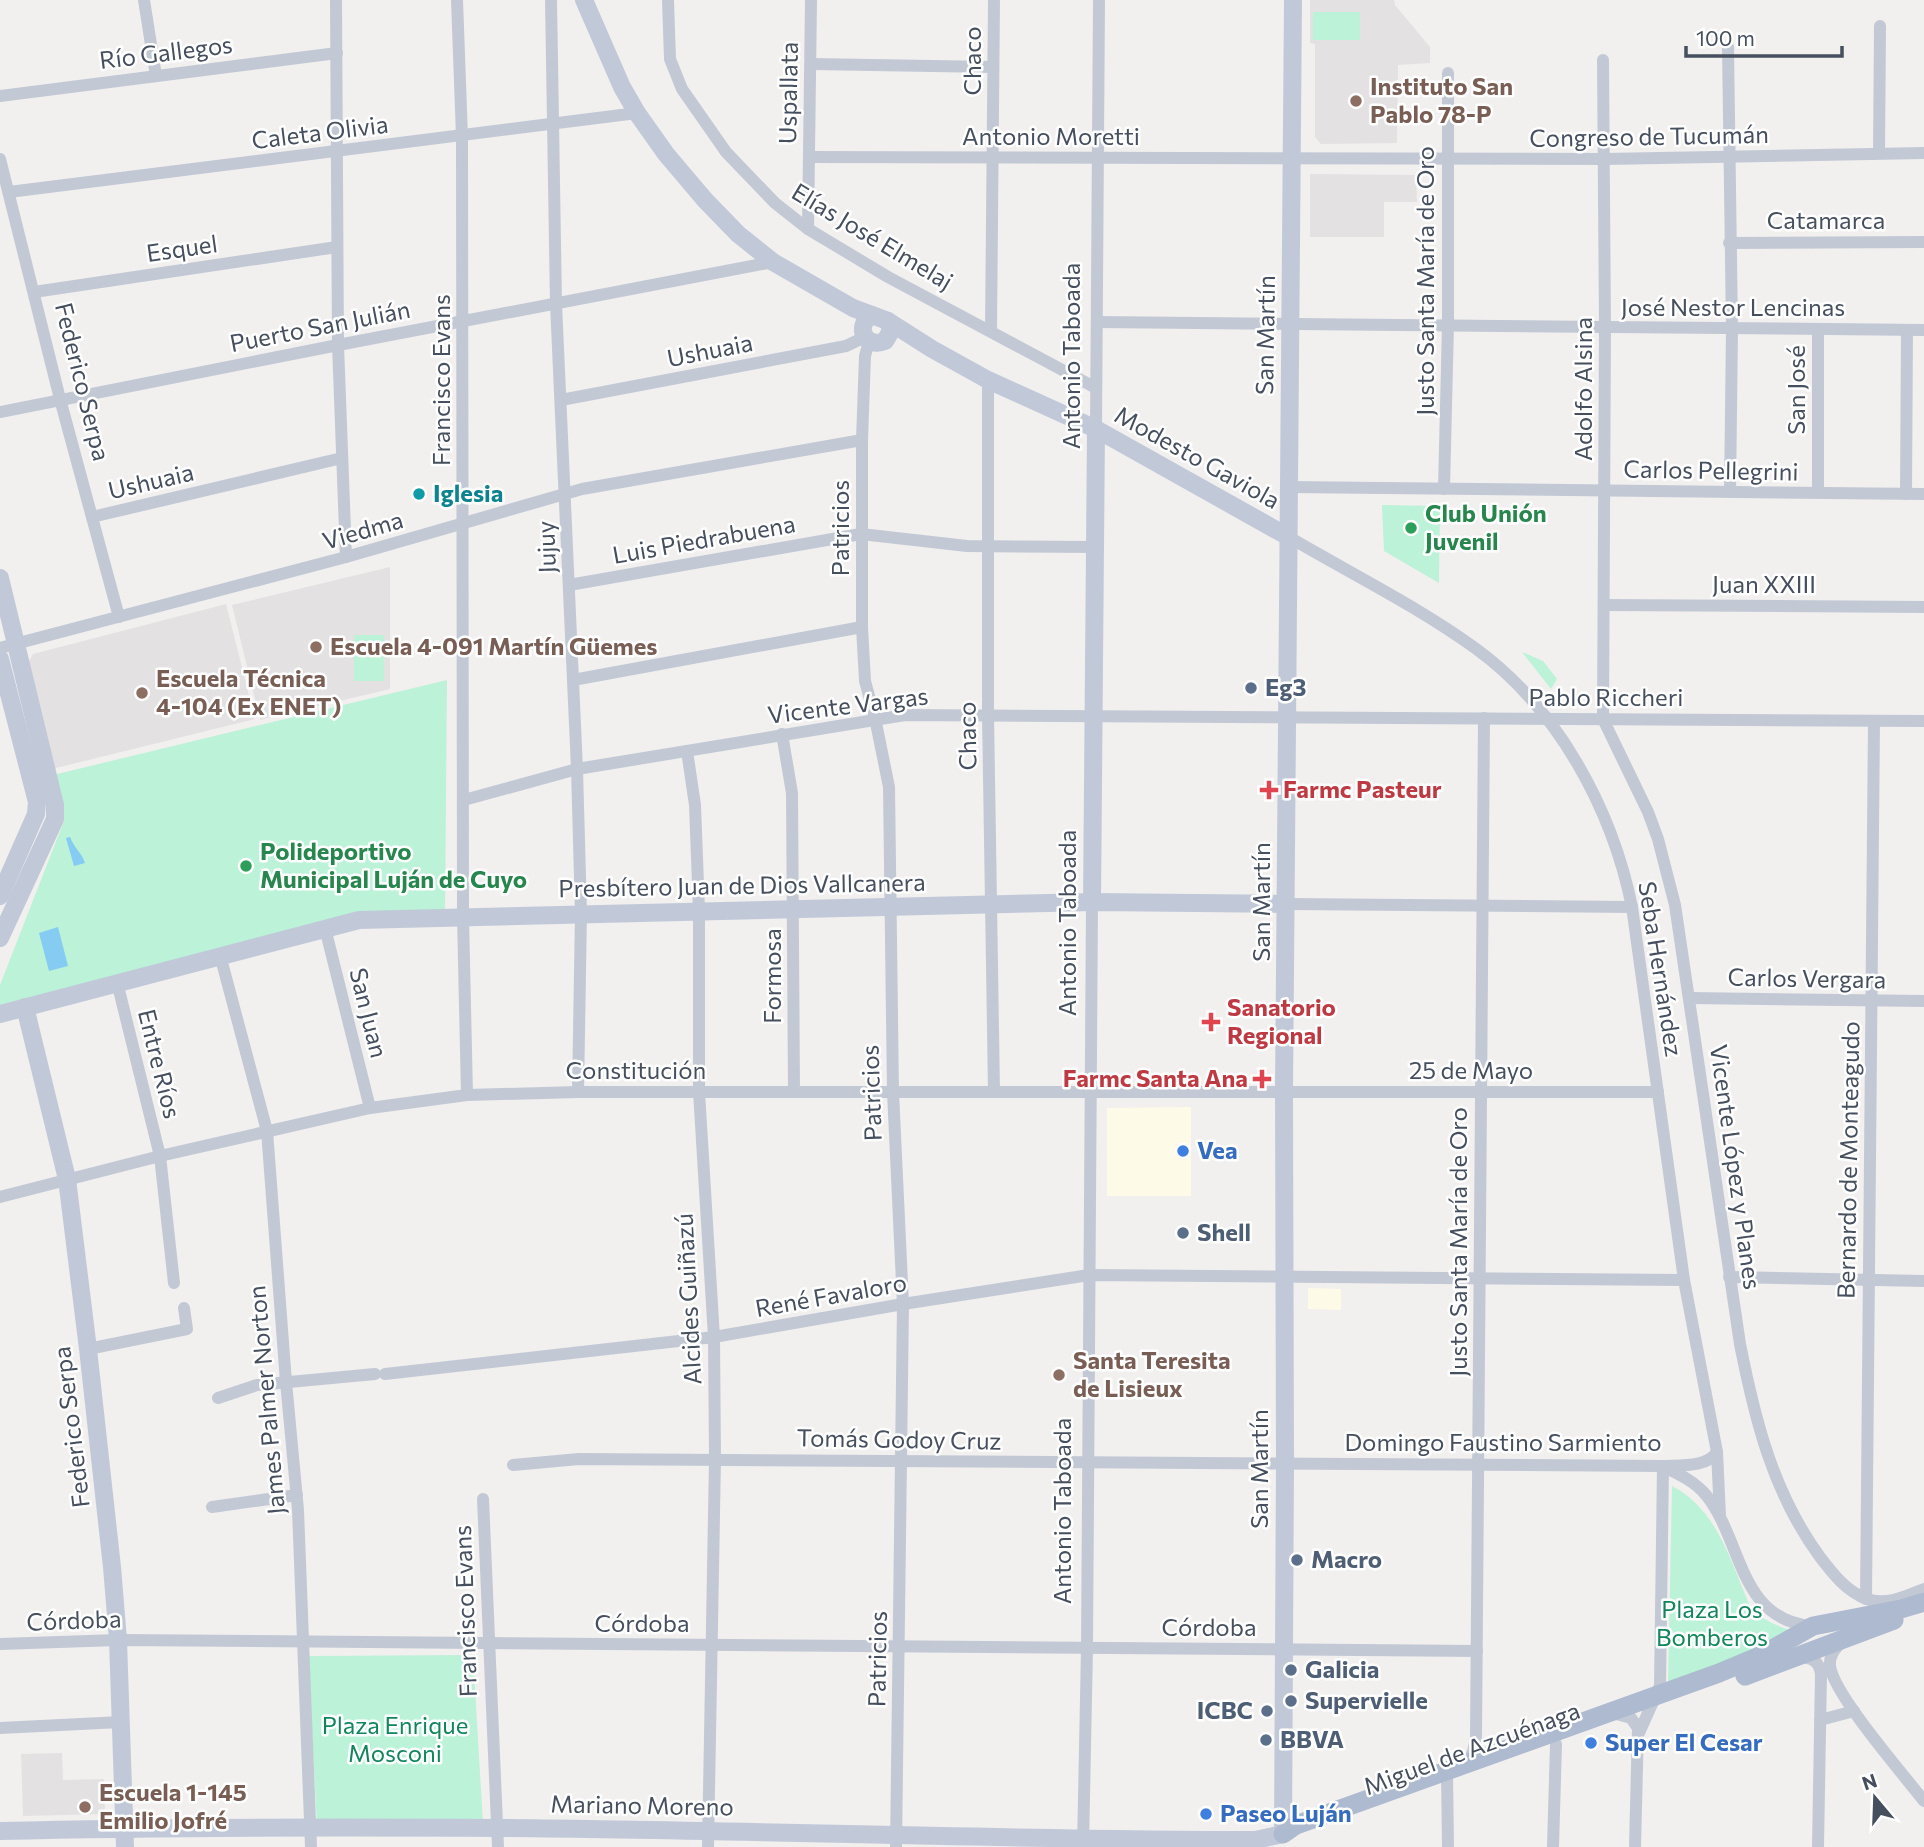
<svg xmlns="http://www.w3.org/2000/svg" width="1924" height="1847" font-family="Commissioner,sans-serif">
	<style>
		.commercial { fill: #fdfae8 }
		.education { fill: #e3e1e1 }
		.green { fill: #bbf2d8 }
		.water { fill: #85cbf2 }
		.lines { fill: none; stroke-linecap: round; stroke-linejoin: round }
		.street { stroke: #c2c9d5; stroke-width: 12 }
		.secondary { stroke: #c1c9d9; stroke-width: 18 }
		.primary { stroke: #adbad0; stroke-width: 19 }
		.education-dot { fill: #8d6e63; stroke: #fff; stroke-width: 2.5 }
		.culture-dot { fill: #0f9aa8; stroke: #fff; stroke-width: 2.5 }
		.leisure-dot { fill: #2e9e5b; stroke: #fff; stroke-width: 2.5 }
		.service-dot { fill: #5c6f8a; stroke: #fff; stroke-width: 2.5 }
		.health-dot { fill: #e0444e; stroke: #fff; stroke-width: 2.5 }
		.shop-dot { fill: #3f7fe0; stroke: #fff; stroke-width: 2.5 }
		.labels { text-anchor: middle; stroke-width: 5; stroke-linejoin: round; paint-order: stroke }
		.street-label { font-size: 24px; fill: #464f5e; stroke: #fff }
		.education-label { font-size: 24px; font-weight: bold; fill: #785e54; stroke: #fff; text-anchor: start }
		.culture-label { font-size: 24px; font-weight: bold; fill: #0d838f; stroke: #fff; text-anchor: start }
		.leisure-label { font-size: 24px; font-weight: bold; fill: #27864d; stroke: #fff; text-anchor: start }
		.service-label { font-size: 24px; font-weight: bold; fill: #4e5e75; stroke: #fff; text-anchor: start }
		.health-label { font-size: 24px; font-weight: bold; fill: #be3a42; stroke: #fff; text-anchor: start }
		.shop-label { font-size: 24px; font-weight: bold; fill: #366cbe; stroke: #fff; text-anchor: start }
		.park-label { font-size: 24px; fill: #11855c; stroke: #fff }
	</style>
	<rect width="100%" height="100%" fill="#f2efef"/>
	<g class="commercial">
		<path d="M 1191,1107 L 1191,1196 L 1107,1196 L 1107,1108 Z"/>
		<path d="M 1308,1288 L 1341,1289 L 1341,1310 L 1308,1309 Z"/>
	</g>
	<g class="education">
		<path d="M 1310,0 L 1394,0 L 1395,5 L 1430,47 L 1430,63 L 1398,65 L 1397,143 L 1321,144 L 1315,137 L 1315,44 L 1310,43 Z"/>
		<path d="M 1310,174 L 1416,175 L 1417,202 L 1384,202 L 1384,237 L 1310,237 Z"/>
		<path d="M 390,567 L 390,689 L 260,720 L 232,605 Z"/>
		<path d="M 226,604 L 255,719 L 52,769 L 28,663 L 33,654 Z"/>
		<path d="M 62,1753 L 63,1780 L 104,1779 L 105,1814 L 23,1816 L 21,1754 Z"/>
	</g>
	<g class="green">
		<rect x="1313" y="12" width="47" height="28"/>
		<path d="M 1382,505 L 1440,506 L 1439,583 L 1384,551 Z"/>
		<rect x="354" y="635" width="30" height="46"/>
		<path d="M 1522,652 L 1543,661 L 1557,679 L 1551,689 Z"/>
		<path d="M 447,680 L 445,911 L 188,957 L 0,1005 L 0,985 L 64,821 L 53,775 Z"/>
		<path d="M 1672,1486 C 1718,1510 1730,1561 1750,1606 C 1762,1620 1775,1625 1792,1631 L 1668,1687 Z"/>
		<path d="M 473,1655 L 483,1824 L 317,1824 L 308,1656 Z"/>
	</g>
	<g class="water">
		<path d="M 70,837 C 74,848 82,853 85,863 L 74,866 L 66,838 Z"/>
		<path d="M 58,927 L 68,966 L 49,971 L 39,933 Z"/>
	</g>
	<g class="lines">
		<g class="street">
			<path d="M 144,0 L 156,76"/>
			<path d="M 336,0 L 338,345 L 346,557"/>
			<path d="M 457,0 L 462,137 L 463,916 L 467,1095"/>
			<path d="M 551,0 L 556,304 L 577,769 L 581,913 L 578,1092"/>
			<path d="M 668,0 L 670,59 L 682,89 L 726,152 L 775,203 L 808,229 L 888,277 L 1096,388"/>
			<path d="M 1728,47 L 1732,329 L 1730,492"/>
			<path d="M 1603,60 L 1605,328 L 1603,719 L 1648,812 L 1658,839 L 1675,905 L 1740,1344 C 1755,1420 1773,1493 1820,1557 C 1833,1574 1847,1592 1867,1599 C 1886,1606 1907,1596 1924,1589"/>
			<path d="M 811,64 L 993,67"/>
			<path d="M 0,96 L 337,53"/>
			<path d="M 1879,153 L 1880,26"/>
			<path d="M 809,157 L 1605,159 L 1924,153"/>
			<path d="M 0,159 L 60,399 L 119,617"/>
			<path d="M 9,192 L 637,113"/>
			<path d="M 808,229 L 811,0"/>
			<path d="M 1729,243 L 1924,242"/>
			<path d="M 34,292 L 337,247"/>
			<path d="M 1097,322 L 1924,330"/>
			<path d="M 991,331 L 994,0"/>
			<path d="M 869,341 L 865,356 L 862,440 L 862,627 L 865,681 L 875,718 L 889,787 L 893,1092 L 903,1304 L 896,1847"/>
			<path d="M 988,380 L 988,714 L 994,1092"/>
			<path d="M 561,400 L 846,346 L 865,337"/>
			<path d="M 0,412 L 338,345 L 773,262"/>
			<path d="M 1096,429 L 1099,0"/>
			<path d="M 1288,487 L 1924,494"/>
			<path d="M 1444,489 L 1448,324 L 1448,73"/>
			<path d="M 1818,493 L 1818,329"/>
			<path d="M 1906,494 L 1907,330"/>
			<path d="M 92,517 L 342,458"/>
			<path d="M 1287,536 C 1350,573 1417,606 1475,648 C 1558,708 1612,809 1632,907 L 1684,1280 L 1717,1452 L 1720,1516"/>
			<path d="M 569,585 L 861,534 L 967,546 L 1096,547"/>
			<path d="M 1604,605 L 1924,607"/>
			<path d="M 0,648 L 346,557 L 582,489 L 862,440"/>
			<path d="M 573,680 L 862,627"/>
			<path d="M 782,734 L 792,793 L 794,1092"/>
			<path d="M 687,751 L 695,805 L 699,911 L 699,1092 L 714,1337 L 715,1459 L 708,1847"/>
			<path d="M 464,800 L 577,769 L 905,715 L 1924,721"/>
			<path d="M 1287,904 L 1632,907"/>
			<path d="M 325,928 L 370,1108"/>
			<path d="M 220,955 L 267,1131 L 286,1382 L 298,1510 L 311,1847"/>
			<path d="M 117,982 L 160,1156 L 174,1283"/>
			<path d="M 1690,998 L 1924,1001"/>
			<path d="M 0,1197 L 160,1156 L 370,1108 L 467,1095 L 578,1092 L 1658,1092"/>
			<path d="M 1729,1277 L 1924,1281"/>
			<path d="M 88,1349 L 187,1329 L 184,1308"/>
			<path d="M 385,1374 L 714,1337 L 903,1304 L 1089,1275 L 1684,1280"/>
			<path d="M 218,1398 L 257,1385 L 375,1374"/>
			<path d="M 513,1465 L 579,1459 L 1663,1466 C 1679,1465 1707,1468 1717,1452"/>
			<path d="M 1666,1468 C 1681,1475 1695,1482 1706,1495 C 1743,1541 1738,1619 1811,1626"/>
			<path d="M 483,1499 L 498,1847"/>
			<path d="M 212,1507 L 297,1495"/>
			<path d="M 1866,1599 L 1874,721"/>
			<path d="M 1841,1643 C 1834,1649 1829,1656 1830,1666 C 1834,1695 1903,1774 1924,1801"/>
			<path d="M 0,1644 L 118,1640 L 1477,1651"/>
			<path d="M 1799,1656 C 1811,1658 1819,1660 1821,1674 L 1818,1847"/>
			<path d="M 1613,1713 L 1631,1718 L 1638,1728 L 1635,1847"/>
			<path d="M 1820,1720 L 1854,1711"/>
			<path d="M 0,1728 L 121,1722"/>
			<path d="M 1639,1733 L 1660,1686 L 1663,1466"/>
			<path d="M 1466,1765 L 1473,1752 L 1476,1738 L 1484,718"/>
			<path d="M 1447,1772 L 1448,1847"/>
			<path d="M 1083,1847 L 1087,1648 L 1092,902"/>
			<path d="M 1553,1847 L 1556,1744"/>
		</g>
		<g class="secondary">
			<path d="M 584,0 L 622,87 L 637,113 L 666,154 L 705,200 L 738,234 L 773,262 L 853,308 L 888,321 L 932,349 L 988,380 L 1096,429 L 1287,536"/>
			<path d="M 872,315 C 854,326 865,349 885,341 L 891,331 L 888,321"/>
			<path d="M 0,578 L 55,805 L 55,819 L 0,938"/>
			<path d="M 0,659 L 37,802 L 36,814 L 0,896"/>
			<path d="M 1092,902 L 1096,429"/>
			<path d="M 25,1007 L 67,1179 L 88,1349 L 112,1567 L 118,1640 L 125,1847"/>
			<path d="M 0,1014 L 359,920 L 1092,902 L 1287,904"/>
			<path d="M 0,1831 C 166,1827 332,1827 498,1828 C 751,1830 1003,1840 1255,1840 L 1283,1834 L 1285,1462 L 1284,1091 L 1293,0"/>
		</g>
		<g class="primary">
			<path d="M 1745,1676 L 1894,1620"/>
			<path d="M 1283,1834 L 1296,1825 L 1719,1673 L 1762,1655 L 1813,1626 L 1901,1609 L 1924,1602"/>
		</g>
	</g>
	<g class="education-dot">
		<circle cx="1356" cy="101" r="7"/>
		<circle cx="316" cy="647" r="7"/>
		<circle cx="142" cy="693" r="7"/>
		<circle cx="1059" cy="1375" r="7"/>
		<circle cx="85" cy="1807" r="7"/>
	</g>
	<circle class="culture-dot" cx="419" cy="494" r="7"/>
	<g class="leisure-dot">
		<circle cx="1411" cy="528" r="7"/>
		<circle cx="246" cy="866" r="7"/>
	</g>
	<g class="service-dot">
		<circle cx="1251" cy="688" r="7"/>
		<circle cx="1183" cy="1233" r="7"/>
		<circle cx="1297" cy="1560" r="7"/>
		<circle cx="1291" cy="1670" r="7"/>
		<circle cx="1291" cy="1701" r="7"/>
		<circle cx="1267" cy="1711" r="7"/>
		<circle cx="1266" cy="1740" r="7"/>
	</g>
	<g class="health-dot">
		<path d="M1265.5 779.5h7v7h7v7h-7v7h-7v-7h-7v-7h7z"/>
		<path d="M1207.5 1011.5h7v7h7v7h-7v7h-7v-7h-7v-7h7z"/>
		<path d="M1258.5 1068.5h7v7h7v7h-7v7h-7v-7h-7v-7h7z"/>
	</g>
	<g class="shop-dot">
		<circle cx="1183" cy="1151" r="7"/>
		<circle cx="1591" cy="1743" r="7"/>
		<circle cx="1206" cy="1814" r="7"/>
	</g>
	<g class="labels">
		<g class="street-label">
			<text transform="translate(166 53) rotate(-7)" y="8">Río Gallegos</text>
			<text transform="translate(973 61) rotate(-90)" y="8">Chaco</text>
			<text transform="translate(789 93) rotate(-89)" y="8">Uspallata</text>
			<text transform="translate(320 133) rotate(-7)" y="8">Caleta Olivia</text>
			<text x="1051" y="145">Antonio Moretti</text>
			<text transform="translate(1649 137) rotate(-1)" y="8">Congreso de Tucumán</text>
			<text x="1826" y="229">Catamarca</text>
			<text transform="translate(872 237) rotate(31)" y="8">Elías José Elmelaj</text>
			<text transform="translate(182 249) rotate(-8)" y="8">Esquel</text>
			<text transform="translate(1426 281) rotate(-90)" y="8">Justo Santa María de Oro</text>
			<text x="1733" y="316">José Nestor Lencinas</text>
			<text transform="translate(320 327) rotate(-11)" y="8">Puerto San Julián</text>
			<text transform="translate(1266 335) rotate(-89)" y="8">San Martín</text>
			<text transform="translate(710 351) rotate(-11)" y="8">Ushuaia</text>
			<text transform="translate(1072 356) rotate(-90)" y="8">Antonio Taboada</text>
			<text transform="translate(442 380) rotate(-90)" y="8">Francisco Evans</text>
			<text transform="translate(82 382) rotate(76)" y="8">Federico Serpa</text>
			<text transform="translate(1584 389) rotate(-90)" y="8">Adolfo Alsina</text>
			<text transform="translate(1797 390) rotate(-90)" y="8">San José</text>
			<text transform="translate(1197 458) rotate(29)" y="8">Modesto Gaviola</text>
			<text transform="translate(1711 471) rotate(1)" y="8">Carlos Pellegrini</text>
			<text transform="translate(151 482) rotate(-13)" y="8">Ushuaia</text>
			<text transform="translate(841 528) rotate(-90)" y="8">Patricios</text>
			<text transform="translate(363 531) rotate(-16)" y="8">Viedma</text>
			<text transform="translate(704 540) rotate(-10)" y="8">Luis Piedrabuena</text>
			<text transform="translate(547 547) rotate(-92)" y="8">Jujuy</text>
			<text x="1764" y="593">Juan XXIII</text>
			<text x="1606" y="706">Pablo Riccheri</text>
			<text transform="translate(848 706) rotate(-7)" y="8">Vicente Vargas</text>
			<text transform="translate(968 736) rotate(-91)" y="8">Chaco</text>
			<text transform="translate(742 886) rotate(-1)" y="8">Presbítero Juan de Dios Vallcanera</text>
			<text transform="translate(1262 902) rotate(-90)" y="8">San Martín</text>
			<text transform="translate(1068 923) rotate(-90)" y="8">Antonio Taboada</text>
			<text transform="translate(1660 969) rotate(81)" y="8">Seba Hernández</text>
			<text transform="translate(773 976) rotate(-90)" y="8">Formosa</text>
			<text transform="translate(1807 979) rotate(1)" y="8">Carlos Vergara</text>
			<text transform="translate(368 1013) rotate(76)" y="8">San Juan</text>
			<text transform="translate(159 1064) rotate(76)" y="8">Entre Ríos</text>
			<text x="636" y="1079">Constitución</text>
			<text x="1471" y="1079">25 de Mayo</text>
			<text transform="translate(872 1093) rotate(-92)" y="8">Patricios</text>
			<text transform="translate(1849 1160) rotate(-89)" y="8">Bernardo de Monteagudo</text>
			<text transform="translate(1735 1167) rotate(82)" y="8">Vicente López y Planes</text>
			<text transform="translate(1459 1242) rotate(-90)" y="8">Justo Santa María de Oro</text>
			<text transform="translate(831 1296) rotate(-10)" y="8">René Favaloro</text>
			<text transform="translate(689 1299) rotate(-93)" y="8">Alcides Guiñazú</text>
			<text transform="translate(267 1400) rotate(-95)" y="8">James Palmer Norton</text>
			<text transform="translate(72 1427) rotate(-97)" y="8">Federico Serpa</text>
			<text transform="translate(899 1440) rotate(1)" y="8">Tomás Godoy Cruz</text>
			<text x="1503" y="1451">Domingo Faustino Sarmiento</text>
			<text transform="translate(1260 1469) rotate(-90)" y="8">San Martín</text>
			<text transform="translate(1063 1511) rotate(-90)" y="8">Antonio Taboada</text>
			<text transform="translate(466 1611) rotate(-92)" y="8">Francisco Evans</text>
			<text transform="translate(74 1621) rotate(-2)" y="8">Córdoba</text>
			<text x="642" y="1632">Córdoba</text>
			<text x="1209" y="1636">Córdoba</text>
			<text transform="translate(878 1659) rotate(-89)" y="8">Patricios</text>
			<text transform="translate(1472 1749) rotate(-20)" y="8">Miguel de Azcuénaga</text>
			<text transform="translate(642 1806) rotate(1)" y="8">Mariano Moreno</text>
		</g>
		<g class="education-label">
			<text x="1370" y="95">Instituto San<tspan x="1370" dy="28">Pablo 78-P</tspan></text>
			<text x="330" y="655">Escuela 4-091 Martín Güemes</text>
			<text x="156" y="687">Escuela Técnica<tspan x="156" dy="28">4-104 (Ex ENET)</tspan></text>
			<text x="1073" y="1369">Santa Teresita<tspan x="1073" dy="28">de Lisieux</tspan></text>
			<text x="99" y="1801">Escuela 1-145<tspan x="99" dy="28">Emilio Jofré</tspan></text>
		</g>
		<g class="culture-label">
			<text x="433" y="502">Iglesia</text>
		</g>
		<g class="leisure-label">
			<text x="1425" y="522">Club Unión<tspan x="1425" dy="28">Juvenil</tspan></text>
			<text x="260" y="860">Polideportivo<tspan x="260" dy="28">Municipal Luján de Cuyo</tspan></text>
		</g>
		<g class="service-label">
			<text x="1265" y="696">Eg3</text>
			<text x="1197" y="1241">Shell</text>
			<text x="1311" y="1568">Macro</text>
			<text x="1305" y="1678">Galicia</text>
			<text x="1305" y="1709">Supervielle</text>
			<text x="1253" y="1719" text-anchor="end">ICBC</text>
			<text x="1280" y="1748">BBVA</text>
		</g>
		<g class="health-label">
			<text x="1283" y="798">Farmc Pasteur</text>
			<text x="1227" y="1016">Sanatorio<tspan x="1227" dy="28">Regional</tspan></text>
			<text x="1248" y="1087" text-anchor="end">Farmc Santa Ana</text>
		</g>
		<g class="shop-label">
			<text x="1197" y="1159">Vea</text>
			<text x="1605" y="1751">Super El Cesar</text>
			<text x="1220" y="1822">Paseo Luján</text>
		</g>
		<g class="park-label">
			<text x="1712" y="1618">Plaza Los<tspan x="1712" dy="28">Bomberos</tspan></text>
			<text x="395" y="1734">Plaza Enrique<tspan x="395" dy="28">Mosconi</tspan></text>
		</g>
	</g>
	<g transform="translate(1875 1798) rotate(341)" stroke="#ffffff" stroke-width="5" paint-order="stroke">
	<path d="M0-5L12 26L0 18L-12 26Z" fill="#464f5e"/>
	<text y="-10" font-size="19" font-weight="bold" text-anchor="middle" fill="#464f5e">N</text>
	</g>
	<path d="M1686 46v10h156v-10" fill="none" stroke="#464f5e" stroke-width="3.5"/>
	<text x="1696" y="46" font-size="21" fill="#464f5e" stroke="#ffffff" stroke-width="5" paint-order="stroke">100 m</text>
</svg>
